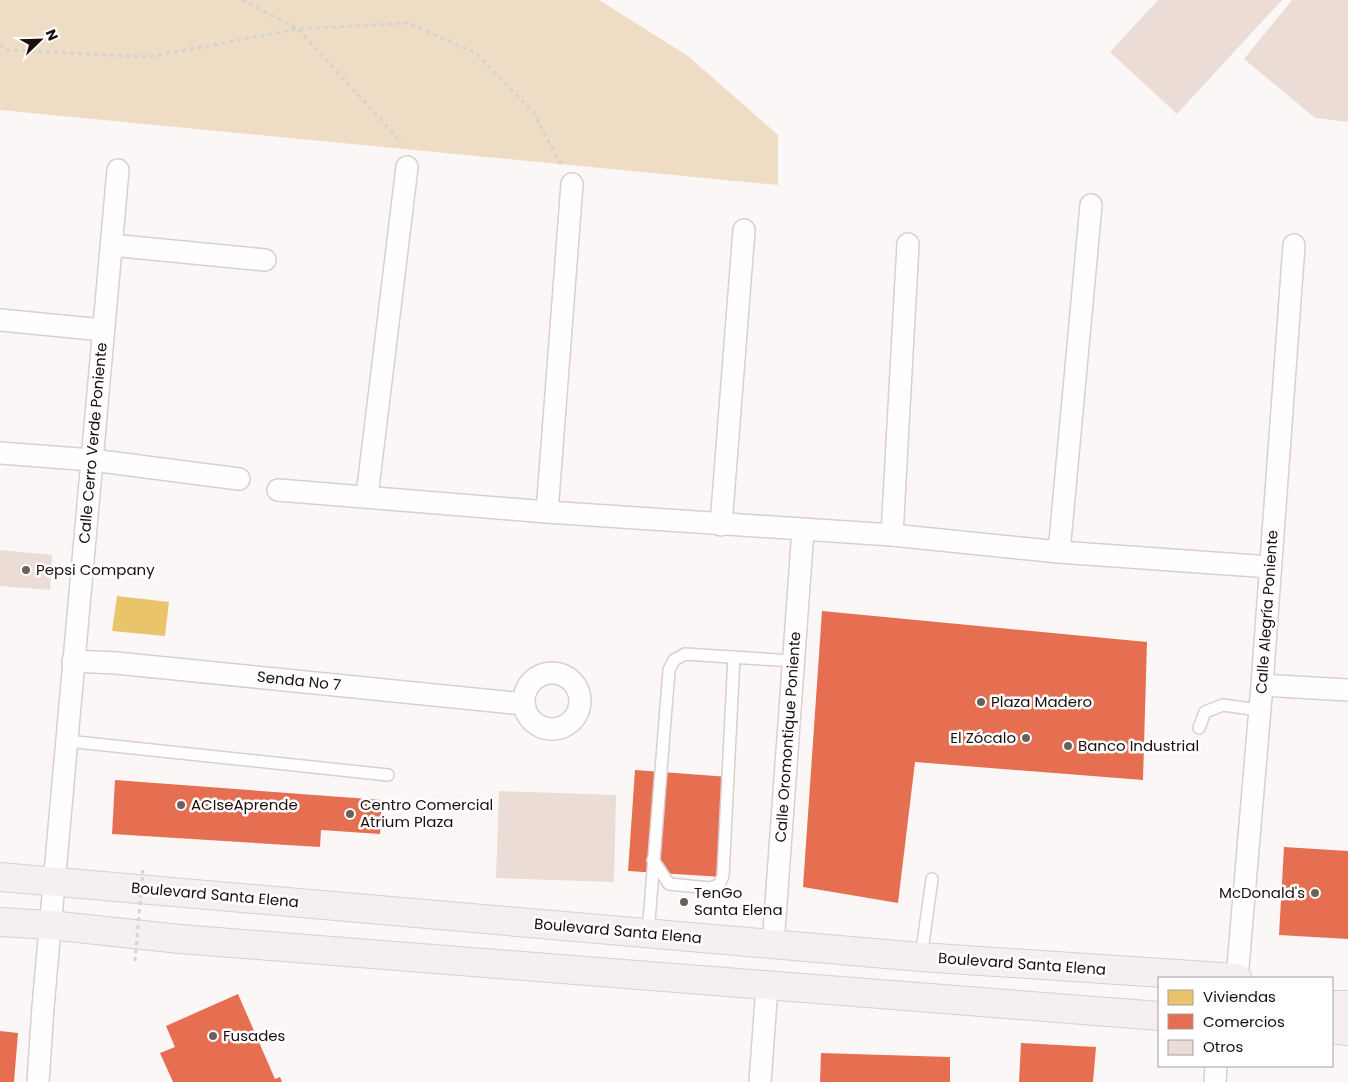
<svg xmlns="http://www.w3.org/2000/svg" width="1348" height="1082" font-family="Poppins,sans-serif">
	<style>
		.green { fill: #eedcc4 }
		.homes { fill: #e9c46a }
		.shops { fill: #e76f51 }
		.building { fill: #ebdcd5 }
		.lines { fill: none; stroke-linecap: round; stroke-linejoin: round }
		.service-casing { stroke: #d9cfce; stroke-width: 14 }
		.minor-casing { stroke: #d9cfce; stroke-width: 24 }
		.primary-casing { stroke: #d5d0d0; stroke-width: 30 }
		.path { stroke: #d5d2d2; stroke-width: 3; stroke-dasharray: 4 4; stroke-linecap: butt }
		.service { stroke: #fffefe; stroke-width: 11 }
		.minor { stroke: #fffefe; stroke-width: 21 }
		.primary { stroke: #f6eff2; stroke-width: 28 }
		.path-bridge { stroke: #d5d2d2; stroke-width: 3; stroke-dasharray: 4 4; stroke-linecap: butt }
		.poi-dot { fill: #6a605f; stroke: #fff; stroke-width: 2 }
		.labels { text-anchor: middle; stroke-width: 5; stroke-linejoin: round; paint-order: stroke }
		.street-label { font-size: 15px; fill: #1b0e0d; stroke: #fff }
		.poi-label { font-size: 15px; fill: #1b0e0d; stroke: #fff; text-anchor: start }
	</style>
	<rect width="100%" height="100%" fill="#fcf7f7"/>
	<path class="green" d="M 0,0 L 599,0 L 688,56 L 778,135 L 778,185 L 0,110 Z"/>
	<path class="homes" d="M 117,596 L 169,602 L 165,636 L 112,631 Z"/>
	<g class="shops">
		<path d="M 822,611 L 1147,642 L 1143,780 L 915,762 L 898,903 L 803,887 Z"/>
		<path d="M 635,770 L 729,777 L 722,877 L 628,871 Z"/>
		<path d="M 115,780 L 382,800 L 380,834 L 321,830 L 320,847 L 112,834 Z"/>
		<path d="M 1284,847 L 1348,851 L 1348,939 L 1279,935 Z"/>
		<path d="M 238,994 L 275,1079 L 280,1077 L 282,1082 L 173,1082 L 160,1053 L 175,1047 L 166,1026 Z"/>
		<path d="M 0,1031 L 18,1033 L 14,1082 L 0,1082 Z"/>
		<path d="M 1021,1043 L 1096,1047 L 1093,1082 L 1019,1082 Z"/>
		<path d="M 821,1053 L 950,1057 L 950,1082 L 820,1082 Z"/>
	</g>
	<g class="building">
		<path d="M 1158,0 L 1282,0 L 1177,114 L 1110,52 Z"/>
		<path d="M 1292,0 L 1348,0 L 1348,122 L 1315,118 L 1244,59 Z"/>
		<path d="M 0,550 L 52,555 L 50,590 L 0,586 Z"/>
		<path d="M 499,791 L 616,795 L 614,882 L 496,878 Z"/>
	</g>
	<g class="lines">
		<g class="service-casing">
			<g id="service">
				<path d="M 1199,728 L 1205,712 L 1223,705 L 1259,710"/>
				<path d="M 67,741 L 388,775"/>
				<path d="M 653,860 L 669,884 L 709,888 L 719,885 L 723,876 L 734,657"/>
				<path d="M 648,934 L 669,670 L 674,660 L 685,654 L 793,661"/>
				<path d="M 921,957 L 932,879"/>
			</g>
		</g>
		<g class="minor-casing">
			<g id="minor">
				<path d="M 111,245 L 265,260"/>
				<path d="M 0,320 L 103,330"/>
				<path d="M 0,453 L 92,460 L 239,479"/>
				<path d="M 278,490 L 547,512 L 892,535 L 1059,552 L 1270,567"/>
				<path d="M 367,496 L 407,167"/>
				<path d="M 547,512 L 572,184"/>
				<path d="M 721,525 L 744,230"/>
				<path d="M 892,535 L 908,244"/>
				<path d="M 1059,552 L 1091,205"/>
				<path d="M 73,661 L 116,663 L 524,704"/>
				<circle cx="552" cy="701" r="28"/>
				<path d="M 1262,685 L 1348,690"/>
				<path d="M 773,945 L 803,530"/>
				<path d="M 1237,978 L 1262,685 L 1294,245"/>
				<path d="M 38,1082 L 43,1007 L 118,170"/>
				<path d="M 760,1082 L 767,986"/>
				<path d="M 1215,1082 L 1216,1066"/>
			</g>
		</g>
		<g class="primary-casing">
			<g id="primary">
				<path d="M 0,877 L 921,957 L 1237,978"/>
				<path d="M 0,922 L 50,925 L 180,939 L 1159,1016"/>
				<path d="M 1332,1005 L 1348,1005"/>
				<path d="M 1332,1029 L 1348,1031"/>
			</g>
		</g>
		<g class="path">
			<path d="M 242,0 L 298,29 L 395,135 L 400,144"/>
			<path d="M 0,45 L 8,50 L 148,57 L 298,29 L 408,23 L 476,53 L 533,112 L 561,164"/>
		</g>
		<use href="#service" class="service"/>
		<use href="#minor" class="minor"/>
		<use href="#primary" class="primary"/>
		<path class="path-bridge" d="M 135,961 L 143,870"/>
	</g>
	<g class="poi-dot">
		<circle cx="26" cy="570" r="5"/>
		<circle cx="981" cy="702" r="5"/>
		<circle cx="1026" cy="738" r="5"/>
		<circle cx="1068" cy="746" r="5"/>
		<circle cx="181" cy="805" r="5"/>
		<circle cx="350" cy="814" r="5"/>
		<circle cx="1315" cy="893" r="5"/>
		<circle cx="684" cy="902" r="5"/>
		<circle cx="213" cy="1036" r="5"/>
	</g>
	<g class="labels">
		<g class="street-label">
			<text transform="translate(93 443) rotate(-85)" y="5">Calle Cerro Verde Poniente</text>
			<text transform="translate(1267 612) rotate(-86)" y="5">Calle Alegría Poniente</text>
			<text transform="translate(299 681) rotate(6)" y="5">Senda No 7</text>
			<text transform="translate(788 737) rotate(-86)" y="5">Calle Oromontique Poniente</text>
			<text transform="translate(215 895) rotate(5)" y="5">Boulevard Santa Elena</text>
			<text transform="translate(618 931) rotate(5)" y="5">Boulevard Santa Elena</text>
			<text transform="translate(1022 964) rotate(4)" y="5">Boulevard Santa Elena</text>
		</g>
		<g class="poi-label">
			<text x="36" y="575">Pepsi Company</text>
			<text x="991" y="707">Plaza Madero</text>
			<text x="1016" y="743" text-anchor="end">El Zócalo</text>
			<text x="1078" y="751">Banco Industrial</text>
			<text x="191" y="810">ACIseAprende</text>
			<text x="360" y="810">Centro Comercial<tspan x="360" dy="17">Atrium Plaza</tspan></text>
			<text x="694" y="898">TenGo<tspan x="694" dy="17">Santa Elena</tspan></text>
			<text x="1305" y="898" text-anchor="end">McDonald's</text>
			<text x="223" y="1041">Fusades</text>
		</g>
	</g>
	<rect x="1158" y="977" width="175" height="90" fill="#ffffff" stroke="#a49f9e"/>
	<rect x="1168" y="990" width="25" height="15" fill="#e9c46a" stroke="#a49f9e"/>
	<text x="1203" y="1002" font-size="15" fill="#1b0e0d">Viviendas</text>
	<rect x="1168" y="1014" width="25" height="15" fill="#e76f51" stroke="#a49f9e"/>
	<text x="1203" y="1027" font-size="15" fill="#1b0e0d">Comercios</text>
	<rect x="1168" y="1040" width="25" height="15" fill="#ebdcd5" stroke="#a49f9e"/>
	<text x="1203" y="1052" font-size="15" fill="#1b0e0d">Otros</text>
	<g transform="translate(40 40) rotate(67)" stroke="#ffffff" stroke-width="4" paint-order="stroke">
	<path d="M0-4L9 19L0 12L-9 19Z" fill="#1b0e0d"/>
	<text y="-8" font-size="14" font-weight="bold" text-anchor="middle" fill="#1b0e0d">N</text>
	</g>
</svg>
